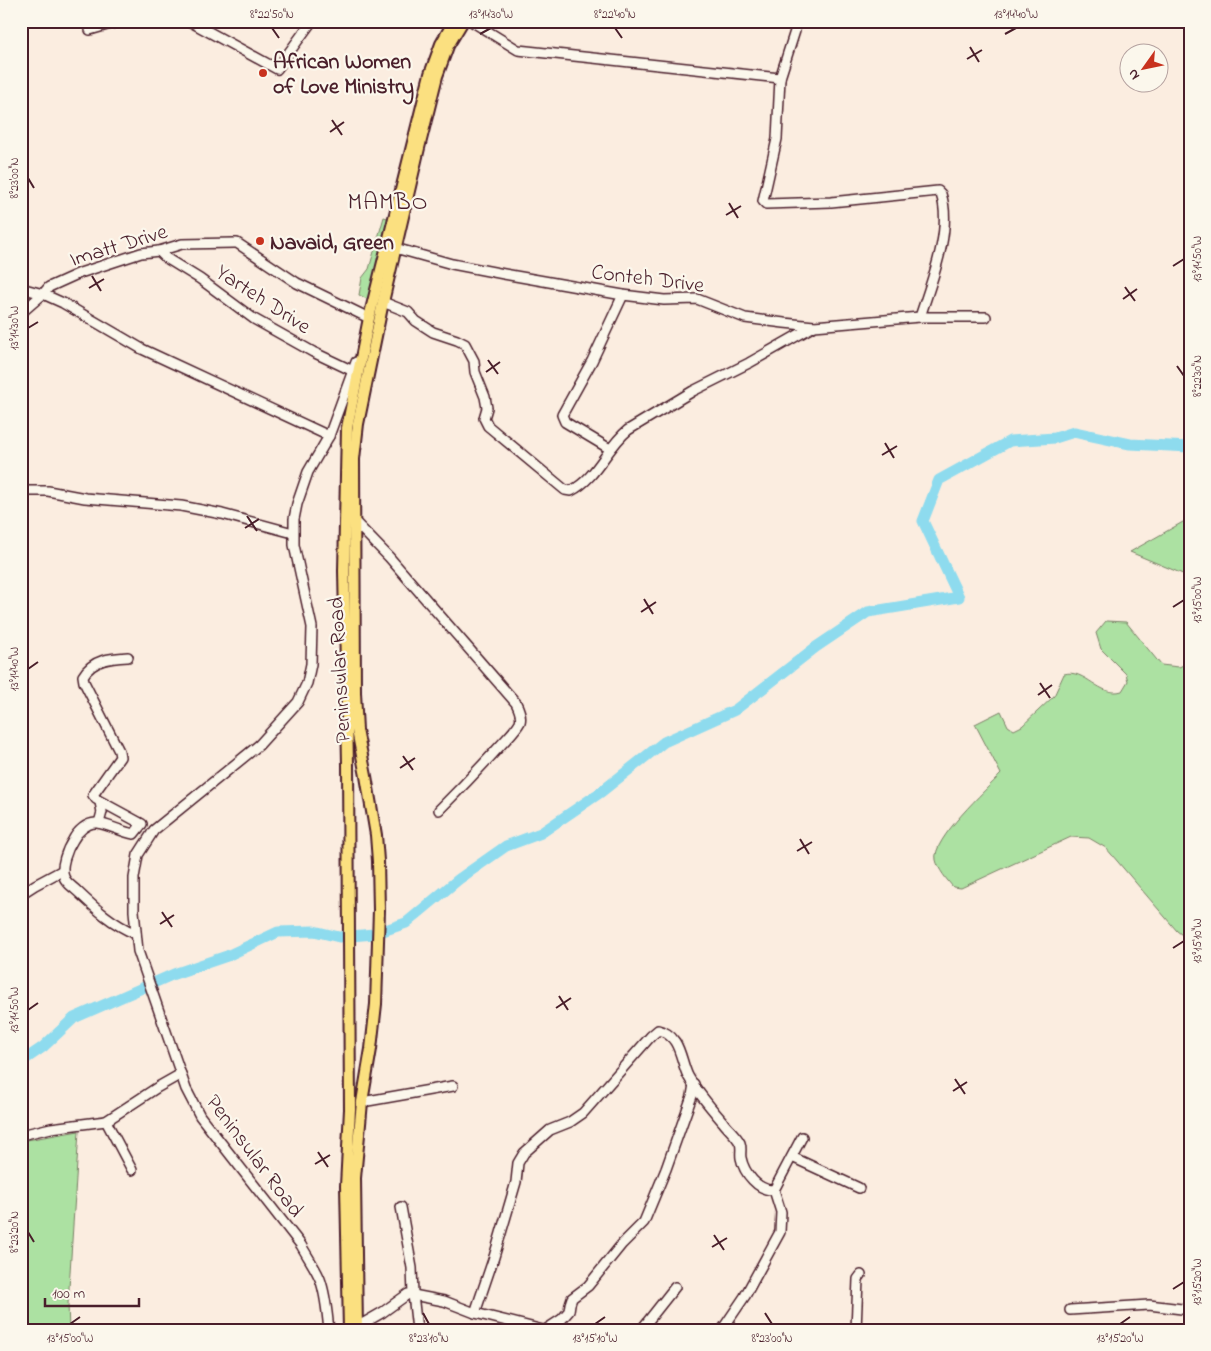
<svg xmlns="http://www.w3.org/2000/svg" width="1211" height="1351" font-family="'Indie Flower',sans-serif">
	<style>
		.green { fill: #ace1a2; stroke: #7b8066 }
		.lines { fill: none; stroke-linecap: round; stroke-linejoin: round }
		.river { stroke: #8edbee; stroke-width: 11 }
		.minor-casing { stroke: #4a1f2b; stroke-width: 12 }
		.major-casing { stroke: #4a1f2b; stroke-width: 14 }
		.minor { stroke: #fbf7ec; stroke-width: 9 }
		.major { stroke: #fbe080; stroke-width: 10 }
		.ticks { fill: none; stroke: #4a1f2b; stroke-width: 2 }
		.poi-dot { fill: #c8321e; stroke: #fbf7ec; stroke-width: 2 }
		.labels { text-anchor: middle; stroke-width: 4.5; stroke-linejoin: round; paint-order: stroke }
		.poi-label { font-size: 22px; font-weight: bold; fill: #4a1f2b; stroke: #fbf7ec; text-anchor: start }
		.street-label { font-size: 22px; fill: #4a1f2b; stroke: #fbf7ec }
		.neighbourhood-label { font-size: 24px; letter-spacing: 1px; fill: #4a1f2b; stroke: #fbf7ec }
		.neatline { fill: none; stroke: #4a1f2b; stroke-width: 2 }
		.ticks-label { font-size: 12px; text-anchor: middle; fill: #4a1f2b }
	</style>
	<rect width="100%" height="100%" fill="#fbede0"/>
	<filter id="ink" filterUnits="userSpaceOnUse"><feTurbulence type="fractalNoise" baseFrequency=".02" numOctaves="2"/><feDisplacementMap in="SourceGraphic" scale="10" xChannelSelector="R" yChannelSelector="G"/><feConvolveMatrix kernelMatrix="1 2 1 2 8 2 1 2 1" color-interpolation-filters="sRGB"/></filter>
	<g filter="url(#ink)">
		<g class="green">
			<path d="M 384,217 L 394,220 L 375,303 L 359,295 L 362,278 L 369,269 Z"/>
			<path d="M 1190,518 L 1190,577 L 1130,552 Z"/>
			<path d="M 1106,621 L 1126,622 L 1161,665 L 1179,667 L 1190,662 L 1190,941 L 1177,931 L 1106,848 L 1089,838 L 1071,837 L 961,888 L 953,887 C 947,880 938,869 936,860 C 931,840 987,789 1001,774 L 975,724 L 1001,711 L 1008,726 L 1014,730 L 1022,726 L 1054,696 L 1064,674 C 1085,668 1100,698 1122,691 L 1128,681 L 1126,674 L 1101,649 L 1096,633 Z"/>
			<path d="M 79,1131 L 68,1304 L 69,1330 L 21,1330 L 21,1141 Z"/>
		</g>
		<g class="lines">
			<path class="river" d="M 21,1062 L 43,1047 L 74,1018 L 174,974 L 227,956 L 278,932 L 314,931 L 339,937 L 374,934 L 406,923 L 459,879 L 506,846 L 541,833 L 601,792 L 664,742 L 735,710 L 816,647 L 868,612 L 959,597 L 923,521 L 939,480 L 1010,441 L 1055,438 L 1074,432 L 1130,444 L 1190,447"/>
			<g class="minor-casing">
				<g id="minor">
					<path d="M 189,21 L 277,69 L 312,21"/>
					<path d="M 471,21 L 518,50 L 780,78 L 795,31 L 796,21"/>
					<path d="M 90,30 L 121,21"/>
					<path d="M 780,78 L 777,139 L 763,201 L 766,204 L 831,202 L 938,191 L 941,194 C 953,230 931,282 920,317"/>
					<path d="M 395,248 L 452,264 L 504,274 L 623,295 L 664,300 L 697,299 L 745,318 L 784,323 L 814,326 L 920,317 L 986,317"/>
					<path d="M 159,251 L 166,258 L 200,279 L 254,319 L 313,352 L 353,371"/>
					<path d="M 21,288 L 43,294 L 63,303 L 142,349 L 329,436"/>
					<path d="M 383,302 L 408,312 L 416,321 L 433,332 L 457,340 L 465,344 L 474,361 L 475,372 L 485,397 L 487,408 L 484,418 L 488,426 L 565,490 L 571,491 C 597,478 606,448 628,430 L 693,391 L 749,363 L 814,326"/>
					<path d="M 21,313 L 43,294 L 49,287 L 80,273 L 141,253 L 159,251 L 182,244 L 234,243 L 237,243 L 297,283 L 369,318"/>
					<path d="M 610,449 L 565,422 L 562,415 L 592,361 L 623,295"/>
					<path d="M 21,491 L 48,491 L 85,498 L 181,506 L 222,514 L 293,533"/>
					<path d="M 354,521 L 389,557 L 516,703 C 519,709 522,716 520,722 C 515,731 507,738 500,746 C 480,768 460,789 439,810"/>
					<path d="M 128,657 C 111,658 93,659 83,676 L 84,682 L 119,751 L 120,757 L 93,795 L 96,799 L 142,824 L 134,834 C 122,832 107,824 97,823 C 87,822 77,832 73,840 C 67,849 60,867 64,877 C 66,883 73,887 77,891 C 96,909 112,924 136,934"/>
					<path d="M 99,823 L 102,812 L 100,802"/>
					<path d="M 21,894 L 35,885 L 63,870"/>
					<path d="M 362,1102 L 453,1086"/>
					<path d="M 106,1121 L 132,1170"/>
					<path d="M 21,1135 L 51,1128 L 106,1121 L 158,1087 L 181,1074"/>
					<path d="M 792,1157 L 859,1188"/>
					<path d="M 401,1207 L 412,1268 L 413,1294 L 417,1330"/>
					<path d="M 1070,1310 L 1149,1305 L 1190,1310"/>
					<path d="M 475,1313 L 494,1257 L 516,1182 L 518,1163 L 524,1153 L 550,1130 L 570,1122 L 583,1113 L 651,1036 L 658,1030 C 681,1035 680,1060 688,1076 C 697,1092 711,1108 723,1122 C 728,1129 736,1135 740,1143 C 742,1148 740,1153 741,1158 C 744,1173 758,1191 774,1190 L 802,1137"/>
					<path d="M 357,1327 L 383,1312 L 408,1294 L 444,1301 L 475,1313 L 543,1330"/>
					<path d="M 329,1330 C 327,1313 326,1295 320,1279 C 315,1267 307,1256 301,1245 L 200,1116 L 186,1089 L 138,951 L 134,911 L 134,878 L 138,855 L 154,830 L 259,745 L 298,702 L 307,683 L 311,664 L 312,627 L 294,545 L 294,519 L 297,504 L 308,472 L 329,436 L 356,362"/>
					<path d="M 545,1330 L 562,1319 L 569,1311 L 570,1304 L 572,1298 L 588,1286 L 622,1244 L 644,1222 L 666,1169 L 692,1096 L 694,1084"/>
					<path d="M 641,1330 L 675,1287"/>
					<path d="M 722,1330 L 745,1296 L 780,1232 L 781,1212 L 774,1190"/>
					<path d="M 856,1330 L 858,1279 L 861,1275"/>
				</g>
			</g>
			<g class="major-casing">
				<g id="major">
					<path d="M 349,1330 L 346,1186 L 350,1109 L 348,764 L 344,571 L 347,428 L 369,318 L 430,74 L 441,44 L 454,21"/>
					<path d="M 357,1330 L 355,1178 L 362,1102 L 371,1049 L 376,1004 L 379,910 L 378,861 L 376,835 L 366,776 L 357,730 L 355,692 L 354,459 L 358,424 L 383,302 L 419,148 L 437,76 L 448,46 L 463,21"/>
				</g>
			</g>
			<use href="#minor" class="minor"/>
			<use href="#major" class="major"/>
		</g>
	</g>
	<path class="ticks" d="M 272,28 L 279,38M 615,28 L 622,38M 480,34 L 491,28M 1005,34 L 1016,28M 970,47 L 979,62M 967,59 L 982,50M 332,120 L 342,135M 330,132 L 344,122M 28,178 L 34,188M 729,203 L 738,218M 726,215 L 741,206M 1173,266 L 1184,259M 92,276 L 101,291M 1125,287 L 1135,301M 89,288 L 104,279M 1123,299 L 1137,289M 28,328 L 38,322M 488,360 L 498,374M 1177,366 L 1184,376M 486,372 L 500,362M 885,443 L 894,458M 882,455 L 897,446M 247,516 L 257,531M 245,528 L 259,519M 644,599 L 653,614M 1173,607 L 1184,600M 641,612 L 656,602M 28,669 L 38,662M 1040,683 L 1050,698M 1038,695 L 1052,685M 403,756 L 413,770M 400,768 L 415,758M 800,839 L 809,854M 797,851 L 812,842M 162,912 L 172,927M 160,924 L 174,915M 1173,948 L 1184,941M 559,996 L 568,1010M 556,1008 L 571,998M 28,1010 L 38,1003M 955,1079 L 965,1094M 953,1091 L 967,1082M 318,1152 L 328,1167M 315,1164 L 330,1155M 28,1232 L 34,1242M 714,1235 L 724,1250M 712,1247 L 727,1238M 1173,1289 L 1184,1282M 423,1313 L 429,1324M 765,1313 L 772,1324M 70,1324 L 80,1317M 595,1324 L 605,1317M 1120,1324 L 1130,1317"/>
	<g class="poi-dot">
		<circle cx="263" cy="73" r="5"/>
		<circle cx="260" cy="241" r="5"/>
	</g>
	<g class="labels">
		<g class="poi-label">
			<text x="273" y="68">African Women<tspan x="273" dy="25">of Love Ministry</tspan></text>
			<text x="270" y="249">Navaid, Green</text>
		</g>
		<g class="street-label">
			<text transform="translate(118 244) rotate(-17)" y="8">Imatt Drive</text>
			<text transform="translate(648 277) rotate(7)" y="8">Conteh Drive</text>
			<text transform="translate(264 298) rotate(33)" y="8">Yarteh Drive</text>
			<text transform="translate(338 670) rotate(-93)" y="8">Peninsular Road</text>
			<text transform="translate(256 1155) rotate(53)" y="8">Peninsular Road</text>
		</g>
		<g class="neighbourhood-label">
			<text x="388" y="209">MAMBO</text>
		</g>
	</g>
	<rect width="1211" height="1351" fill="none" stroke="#fbf7ec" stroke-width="55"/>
	<g transform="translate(1144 68) rotate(237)"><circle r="24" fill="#fbf7ec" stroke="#b4a19f"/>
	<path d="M0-4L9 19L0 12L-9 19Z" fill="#c8321e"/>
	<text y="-8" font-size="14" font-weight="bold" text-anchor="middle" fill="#4a1f2b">N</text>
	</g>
	<path d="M45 1298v8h94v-8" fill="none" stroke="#4a1f2b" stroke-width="2.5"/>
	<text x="52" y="1298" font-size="15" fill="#4a1f2b" stroke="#fbf7ec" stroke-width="4" paint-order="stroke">100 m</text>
	<rect x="28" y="28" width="1156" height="1296" class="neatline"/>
	<g class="ticks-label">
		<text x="272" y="18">8°22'50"N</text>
		<text x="491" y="18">13°14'30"W</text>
		<text x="615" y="18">8°22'40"N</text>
		<text x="1016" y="18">13°14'40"W</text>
		<text transform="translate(14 178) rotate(-90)" y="4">8°23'00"N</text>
		<text transform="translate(1197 259) rotate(-90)" y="4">13°14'50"W</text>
		<text transform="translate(14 328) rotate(-90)" y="4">13°14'30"W</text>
		<text transform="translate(1197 376) rotate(-90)" y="4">8°22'30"N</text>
		<text transform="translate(1197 600) rotate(-90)" y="4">13°15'00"W</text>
		<text transform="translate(14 669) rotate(-90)" y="4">13°14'40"W</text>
		<text transform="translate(1197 941) rotate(-90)" y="4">13°15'10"W</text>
		<text transform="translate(14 1010) rotate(-90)" y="4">13°14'50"W</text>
		<text transform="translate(14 1232) rotate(-90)" y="4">8°23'20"N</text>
		<text transform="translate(1197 1282) rotate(-90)" y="4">13°15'20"W</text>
		<text x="70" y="1342">13°15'00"W</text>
		<text x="429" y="1342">8°23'10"N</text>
		<text x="595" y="1342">13°15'10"W</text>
		<text x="772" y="1342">8°23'00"N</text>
		<text x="1120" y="1342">13°15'20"W</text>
	</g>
</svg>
